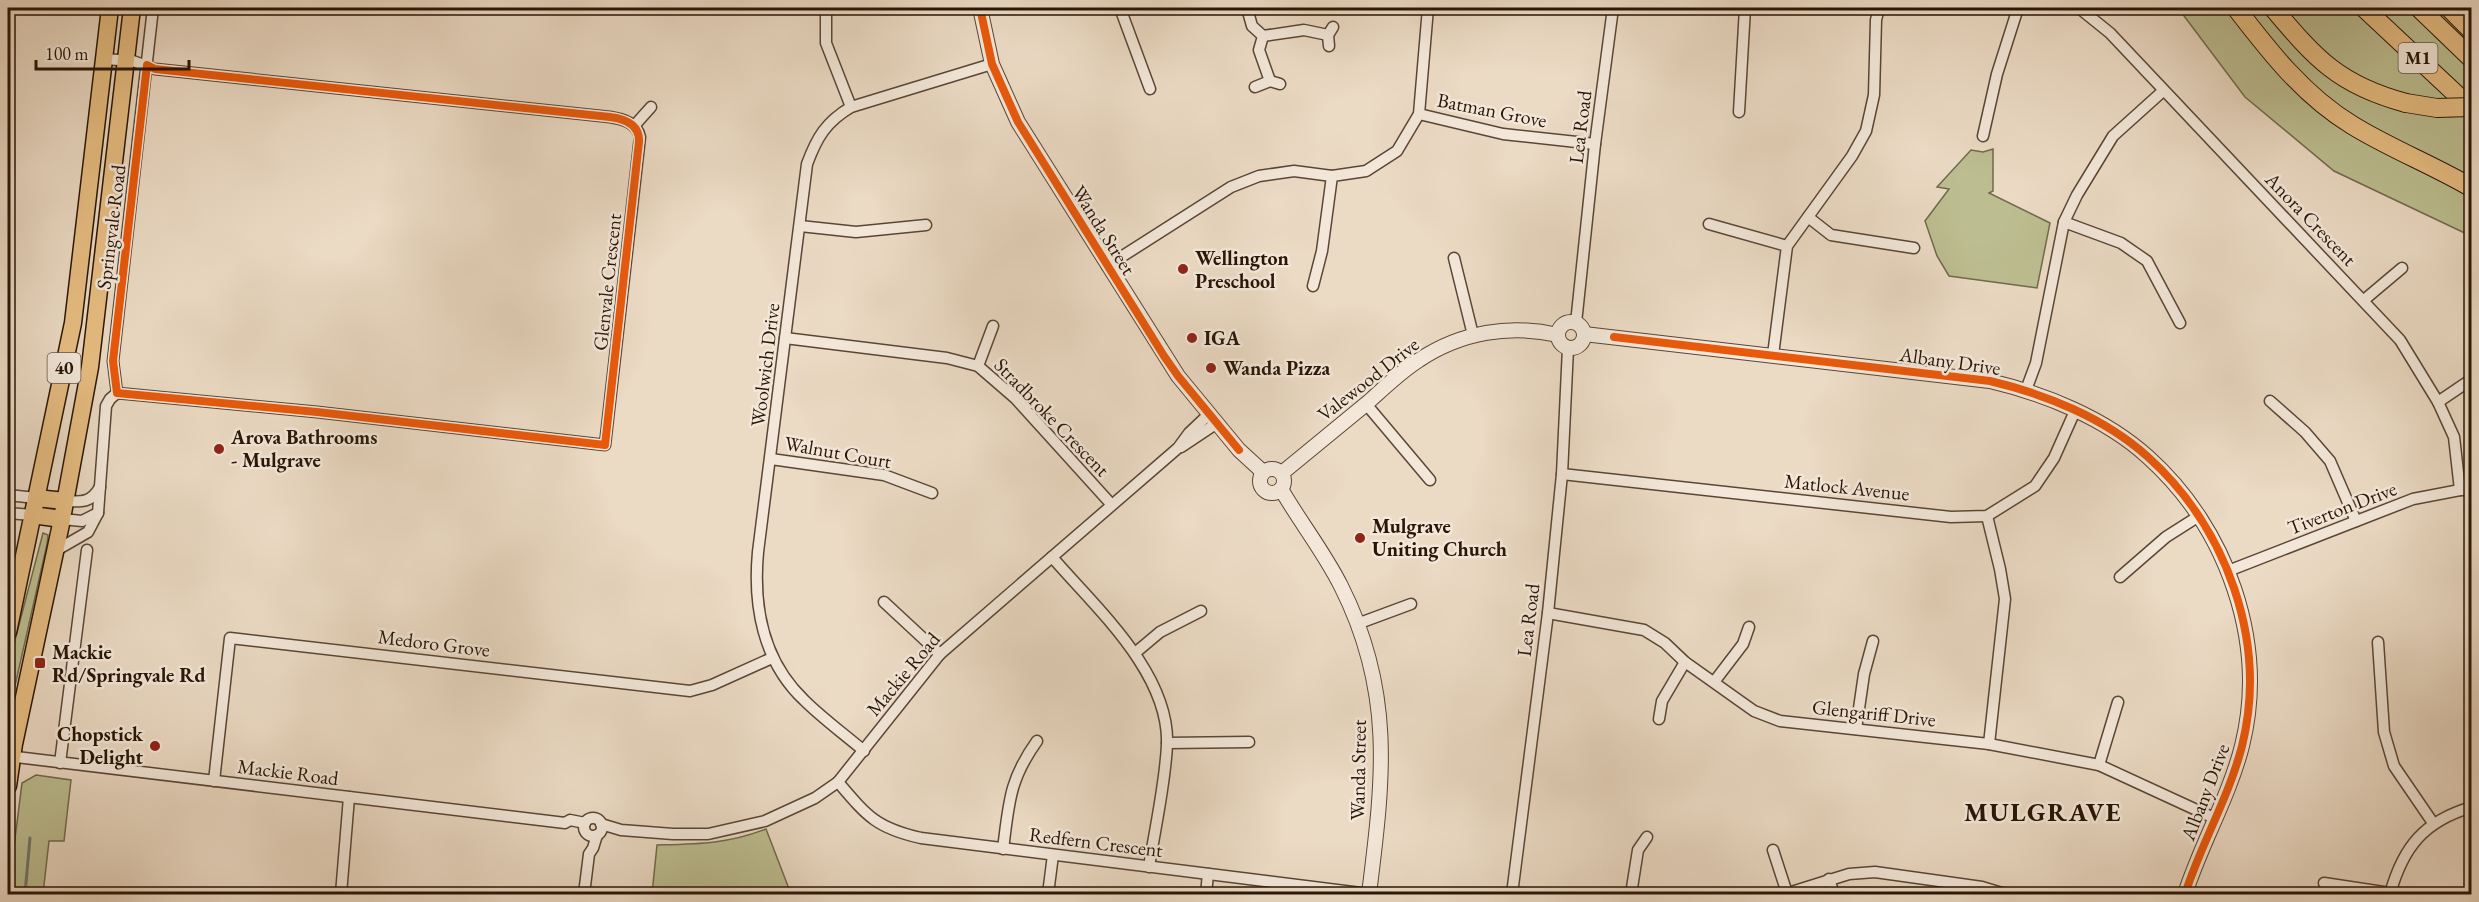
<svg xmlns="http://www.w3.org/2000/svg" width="2479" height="902" font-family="'EB Garamond',serif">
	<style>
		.green { fill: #bcbe91; stroke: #726a4c; stroke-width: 1.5 }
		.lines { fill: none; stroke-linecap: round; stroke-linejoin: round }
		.stream { stroke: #6c7870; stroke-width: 3 }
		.minor-casing { stroke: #5a4636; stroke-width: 13 }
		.tertiary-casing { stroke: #5a4636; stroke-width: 16 }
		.trunk-casing { stroke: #291506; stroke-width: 19 }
		.motorway-casing { stroke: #291506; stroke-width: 20 }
		.minor { stroke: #f2e7d9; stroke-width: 10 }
		.tertiary { stroke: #f2e7d9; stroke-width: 14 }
		.trunk { stroke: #e6bd82; stroke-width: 16 }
		.motorway { stroke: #e6bd82; stroke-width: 18 }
		.motorway-bridge-casing { stroke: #291506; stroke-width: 20; stroke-linecap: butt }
		.motorway-bridge { stroke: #e6bd82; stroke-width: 18 }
		.cycleway-casing { stroke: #f2e7d9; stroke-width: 11 }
		.cycleway { stroke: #e8590c; stroke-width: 8 }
		.poi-dot { fill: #8f2418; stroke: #f2e7d9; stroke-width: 2 }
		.labels { text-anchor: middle; stroke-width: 5; stroke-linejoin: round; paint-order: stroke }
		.shield { fill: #f2e7d9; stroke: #655445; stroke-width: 1.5 }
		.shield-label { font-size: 18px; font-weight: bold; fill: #291506 }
		.street-label { font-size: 20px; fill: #291506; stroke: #f2e7d9 }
		.poi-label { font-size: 20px; font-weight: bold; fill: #291506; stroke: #f2e7d9; text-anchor: start }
		.district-label { font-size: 26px; font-weight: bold; letter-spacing: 1.5px; fill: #291506; stroke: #f2e7d9 }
	</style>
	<rect width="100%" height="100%" fill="#ebdac4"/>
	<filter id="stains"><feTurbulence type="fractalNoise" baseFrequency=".00333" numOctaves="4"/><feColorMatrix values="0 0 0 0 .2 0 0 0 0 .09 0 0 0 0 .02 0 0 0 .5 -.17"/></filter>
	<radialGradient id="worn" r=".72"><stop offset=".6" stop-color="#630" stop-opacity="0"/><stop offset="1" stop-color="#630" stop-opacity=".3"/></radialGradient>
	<g class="green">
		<path d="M 2178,8 L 2471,8 L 2471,236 L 2334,171 L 2245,97 Z"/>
		<path d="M 1993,149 L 1993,191 L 1989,193 L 2050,223 L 2037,288 L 1949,276 L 1937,256 L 1925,221 L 1949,189 L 1937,187 L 1971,150 L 1983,152 Z"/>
		<path d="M 43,533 L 48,535 L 47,544 L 8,717 L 8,667 Z"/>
		<path d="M 36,775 L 71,780 L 64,841 L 49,841 L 43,894 L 8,894 L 22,783 Z"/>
		<path d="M 766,829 L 791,894 L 652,894 L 657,845 C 698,844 727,844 766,829 Z"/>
	</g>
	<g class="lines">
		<path class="stream" d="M 25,894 L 30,838"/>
		<g class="minor-casing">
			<g id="minor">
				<path d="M 826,8 L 826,43 L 851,107"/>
				<path d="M 1120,8 L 1150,89"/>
				<path d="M 1247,8 L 1252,26 L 1263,36 L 1259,50 L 1270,81"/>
				<path d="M 2079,8 L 2110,33 L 2400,340 L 2438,402 L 2454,437 L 2460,490"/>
				<path d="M 1263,36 L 1304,30 L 1328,35"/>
				<path d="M 1329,46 L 1328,35 L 1333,27"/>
				<path d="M 104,59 L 133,61 L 155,69 L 610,117 C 623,119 637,123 640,137 L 605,445 L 317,412 L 117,393"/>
				<path d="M 1255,87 L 1270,81 L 1280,84"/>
				<path d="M 1739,112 L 1745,8"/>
				<path d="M 1419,114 L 1503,134 L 1595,144"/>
				<path d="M 634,126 L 651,107"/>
				<path d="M 1983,136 L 1997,74 L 2018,8"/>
				<path d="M 1808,217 L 1831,235 L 1914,248"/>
				<path d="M 2064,222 L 2121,243 L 2147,261 L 2180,323"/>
				<path d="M 1709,224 L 1787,246"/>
				<path d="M 800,226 L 856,232 L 926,225"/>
				<path d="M 1454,258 L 1473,335"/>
				<path d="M 1107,266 L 1231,187 L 1259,176 L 1294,171 L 1332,176 L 1366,171 L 1397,151 L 1419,114 L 1428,8"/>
				<path d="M 1313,286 L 1322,251 L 1332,176"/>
				<path d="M 2364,300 L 2402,268"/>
				<path d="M 1576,323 L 1595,144 L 1613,8"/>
				<path d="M 785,338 L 947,358 L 978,366 L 1015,398 L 1111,504"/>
				<path d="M 1773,355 L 1787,246 L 1852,156 L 1866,131 L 1874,95 L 1876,20 L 1879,8"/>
				<path d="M 978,366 L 993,326"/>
				<path d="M 2026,390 L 2036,363 L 2064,222 L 2077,195 L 2113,136 L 2163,91"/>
				<path d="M 117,393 L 113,361 L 153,8"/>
				<path d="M 2270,401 L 2305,432 L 2330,461 L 2356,521"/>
				<path d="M 2438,402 L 2472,379"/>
				<path d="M 1366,404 L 1430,480"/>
				<path d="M 1181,447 L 1217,423"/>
				<path d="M 771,459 L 884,475 L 932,493"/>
				<path d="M 1562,474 L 1951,517 L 1987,516 L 2035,486 L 2054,458 L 2075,411"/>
				<path d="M 8,495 L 36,498"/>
				<path d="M 65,501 C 82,502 91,503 100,487"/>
				<path d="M 8,513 L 32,515"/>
				<path d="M 1987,516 L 2000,569 L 2005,599 L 1989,744"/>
				<path d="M 62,519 L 82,521 L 98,513 L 106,406 L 110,399 L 117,393"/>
				<path d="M 55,551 L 88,532 L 98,513"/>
				<path d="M 1052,557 C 1095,607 1170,673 1167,745 C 1165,785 1155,828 1149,867"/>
				<path d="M 2228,571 L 2413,499 L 2460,490 L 2472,490"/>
				<path d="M 2120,577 L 2166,537 L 2199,516"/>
				<path d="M 884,602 L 940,654"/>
				<path d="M 1548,613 L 1644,630 L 1665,643 L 1685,662 L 1754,711 L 1780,721 L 1989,744 L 2099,765 L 2214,818"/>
				<path d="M 1357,624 L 1411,604"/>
				<path d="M 2378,642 L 2384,732 L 2394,766 L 2433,823"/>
				<path d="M 1135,653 L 1160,632 L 1201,611"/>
				<path d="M 1714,682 L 1743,644 L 1749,627"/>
				<path d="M 1659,719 L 1662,701 L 1685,662"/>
				<path d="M 1856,729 L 1864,674 L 1873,641"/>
				<path d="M 1167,743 L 1249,742"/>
				<path d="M 864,751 C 844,734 822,718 804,700 C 763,661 753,606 758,552 L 807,164 C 817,137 826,122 851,107 L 992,64"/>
				<path d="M 8,756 L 565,823 L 570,820 L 585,823"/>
				<path d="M 60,763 L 87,550"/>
				<path d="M 2099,765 L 2118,702"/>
				<path d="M 214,781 L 230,638 L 690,691 L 712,685 L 772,658"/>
				<path d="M 838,782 C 867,816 876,828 921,838 L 1369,894"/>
				<circle cx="593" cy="827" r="9"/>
				<path d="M 601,824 L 621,830 L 673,834 L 708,834 L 765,821 L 815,798 L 838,782 L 940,654 L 1178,448 L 1189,433 L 1209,414"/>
				<path d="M 1003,849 C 1009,803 1009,780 1037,741"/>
				<path d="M 1773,850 L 1787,893"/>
				<path d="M 1829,879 L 1834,894"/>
				<path d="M 2324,883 L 2390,893"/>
				<path d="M 341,894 L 349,797"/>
				<path d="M 584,894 L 589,854 L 593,848 L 597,835"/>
				<path d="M 1048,894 L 1053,855"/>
				<path d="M 1206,894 L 1208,874"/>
				<path d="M 1512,894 L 1548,613 L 1562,474 L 1568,348"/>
				<path d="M 1631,894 L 1638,850 L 1647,837"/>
				<path d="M 1785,894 L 1849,874 L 1875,872 L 1982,887 L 2005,894"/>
				<path d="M 2390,894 C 2403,847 2424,821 2472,807"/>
			</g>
		</g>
		<g class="tertiary-casing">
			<g id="tertiary">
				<path d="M 980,8 L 992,64 L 1018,122 L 1178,376 L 1239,450 L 1263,472"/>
				<circle cx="1571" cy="335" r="13"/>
				<path d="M 1584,334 L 1990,381 C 2045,394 2105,418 2148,457 C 2227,528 2268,642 2242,746 C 2229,797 2201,844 2185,894"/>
				<circle cx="1272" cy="481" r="12"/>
				<path d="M 1282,473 C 1310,450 1338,427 1366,404 C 1383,389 1400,372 1419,360 C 1461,332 1510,324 1558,335"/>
				<path d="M 1281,489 C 1300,522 1324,552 1341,586 C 1395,693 1383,781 1369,894"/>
			</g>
		</g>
		<g class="trunk-casing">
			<g id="trunk">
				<path d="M 36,498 L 65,501"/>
				<path d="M 32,515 L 62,519"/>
				<path d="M 8,632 L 73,323 L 110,8"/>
				<path d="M 8,786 L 14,744 L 61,524 L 90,367 L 132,8"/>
			</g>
		</g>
		<g class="motorway-casing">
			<g id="motorway">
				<path d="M 2236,8 C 2269,51 2304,96 2352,125 C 2391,149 2433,165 2472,188"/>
				<path d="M 2273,8 C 2316,59 2339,85 2406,103"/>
				<path d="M 2364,8 L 2472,109"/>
				<path d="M 2419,8 L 2472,59"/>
				<path d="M 2449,8 L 2472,31"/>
			</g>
		</g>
		<use href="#minor" class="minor"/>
		<use href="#tertiary" class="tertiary"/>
		<use href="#trunk" class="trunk"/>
		<use href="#motorway" class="motorway"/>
		<g class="motorway-bridge-casing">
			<path id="motorway-bridge" d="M 2406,103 L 2437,108 L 2472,107"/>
		</g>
		<use href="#motorway-bridge" class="motorway-bridge"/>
		<g class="cycleway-casing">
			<g id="cycleway">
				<path d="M 980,8 L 992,64 L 1018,122 L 1164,356 L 1178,376 L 1239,450"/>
				<path d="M 147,65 L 155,69 L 610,117 C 625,119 640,125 639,142 L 605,445 L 317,412 L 117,393 L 113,361 Z"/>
				<path d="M 1614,337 L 1990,381 C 2045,394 2105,418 2148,457 C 2227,528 2268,642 2242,746 C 2229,797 2201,844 2185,894"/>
			</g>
		</g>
		<use href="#cycleway" class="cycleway"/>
	</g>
	<g class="poi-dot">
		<circle cx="1183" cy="269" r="6"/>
		<circle cx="1192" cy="338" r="6"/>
		<circle cx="1211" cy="368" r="6"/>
		<circle cx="219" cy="449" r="6"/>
		<circle cx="1360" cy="538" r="6"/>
		<rect x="34" y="657" width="12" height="12" rx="3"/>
		<circle cx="155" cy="746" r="6"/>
	</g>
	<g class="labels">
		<g class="shield">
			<rect x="2398.5" y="43" width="39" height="30" rx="4.5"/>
			<rect x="47.5" y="353" width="33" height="30" rx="4.5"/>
		</g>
		<g class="shield-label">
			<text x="2418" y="64">M1</text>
			<text x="64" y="374">40</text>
		</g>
		<g class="street-label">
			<text transform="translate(1492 110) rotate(11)" y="7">Batman Grove</text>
			<text transform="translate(1580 127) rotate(-83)" y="7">Lea Road</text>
			<text transform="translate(2311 219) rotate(46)" y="7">Anora Crescent</text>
			<text transform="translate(111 227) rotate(-83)" y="7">Springvale Road</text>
			<text transform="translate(1104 230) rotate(58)" y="7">Wanda Street</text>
			<text transform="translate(607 282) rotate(-84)" y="7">Glenvale Crescent</text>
			<text transform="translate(1950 361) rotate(8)" y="7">Albany Drive</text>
			<text transform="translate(765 365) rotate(-83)" y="7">Woolwich Drive</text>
			<text transform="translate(1368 379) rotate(-38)" y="7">Valewood Drive</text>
			<text transform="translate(1052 417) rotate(46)" y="7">Stradbroke Crescent</text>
			<text transform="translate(838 452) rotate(10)" y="7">Walnut Court</text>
			<text transform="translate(1847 487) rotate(6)" y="7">Matlock Avenue</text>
			<text transform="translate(2342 508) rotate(-21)" y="7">Tiverton Drive</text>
			<text transform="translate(1528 620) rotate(-83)" y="7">Lea Road</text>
			<text transform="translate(434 643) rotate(7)" y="7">Medoro Grove</text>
			<text transform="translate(903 674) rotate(-50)" y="7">Mackie Road</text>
			<text transform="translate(1874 713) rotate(6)" y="7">Glengariff Drive</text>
			<text transform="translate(1358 770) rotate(-89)" y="7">Wanda Street</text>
			<text transform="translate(288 772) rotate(7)" y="7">Mackie Road</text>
			<text transform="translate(2205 792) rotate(-69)" y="7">Albany Drive</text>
			<text transform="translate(1096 842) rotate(7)" y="7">Redfern Crescent</text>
		</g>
		<g class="poi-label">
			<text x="1195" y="265">Wellington<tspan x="1195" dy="23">Preschool</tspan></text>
			<text x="1204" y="345">IGA</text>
			<text x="1223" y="375">Wanda Pizza</text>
			<text x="231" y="444">Arova Bathrooms<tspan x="231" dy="23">- Mulgrave</tspan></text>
			<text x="1372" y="533">Mulgrave<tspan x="1372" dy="23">Uniting Church</tspan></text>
			<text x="52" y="659">Mackie<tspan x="52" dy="23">Rd/Springvale Rd</tspan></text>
			<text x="143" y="741" text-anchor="end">Chopstick<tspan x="143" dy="23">Delight</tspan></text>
		</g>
		<g class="district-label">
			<text x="2043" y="821">MULGRAVE</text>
		</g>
	</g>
	<rect width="2479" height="902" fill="none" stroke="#ebdac4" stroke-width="30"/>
	<rect x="9" y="9" width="2461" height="884" fill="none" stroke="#291506" stroke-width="3"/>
	<rect x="15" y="15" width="2449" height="872" fill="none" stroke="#291506" stroke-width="1.5"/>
	<path d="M36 60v9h153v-9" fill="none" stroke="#291506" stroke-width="3"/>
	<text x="45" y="60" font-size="18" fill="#291506" stroke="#f2e7d9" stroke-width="4.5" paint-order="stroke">100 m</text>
	<rect width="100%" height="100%" filter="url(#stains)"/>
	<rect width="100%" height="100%" fill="url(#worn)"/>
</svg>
